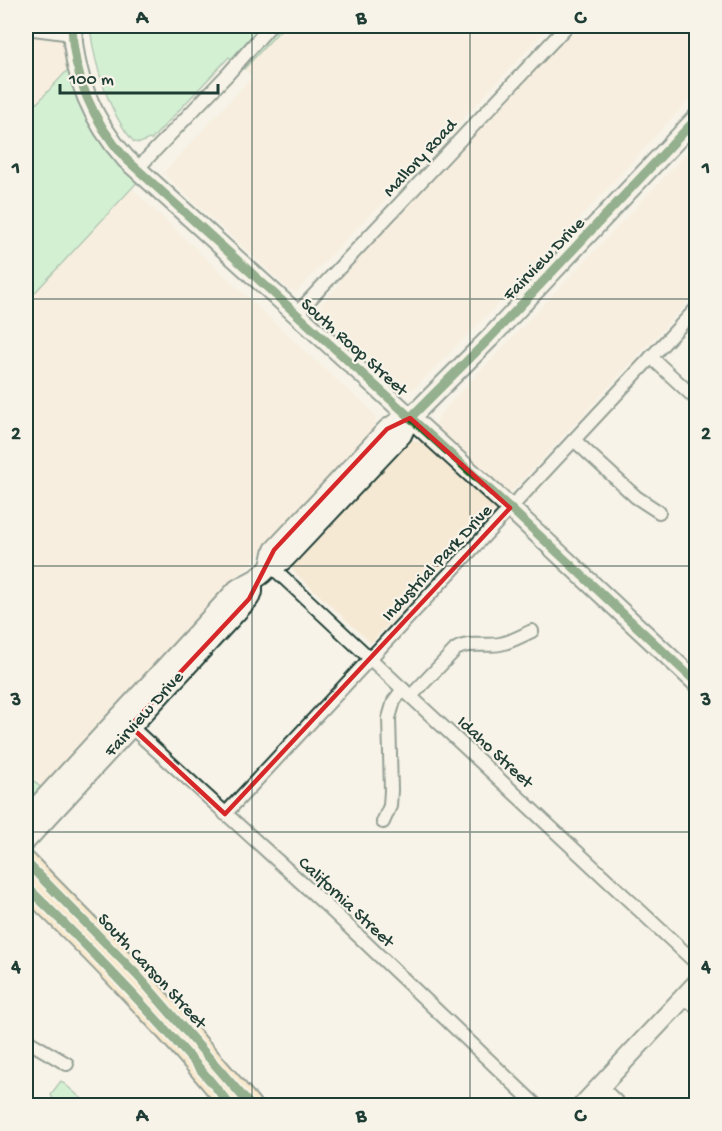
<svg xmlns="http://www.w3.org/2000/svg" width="722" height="1131" font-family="'Gochi Hand',sans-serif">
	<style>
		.built { fill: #f6e9d4 }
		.green { fill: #a8eebb; stroke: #649678; stroke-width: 1.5 }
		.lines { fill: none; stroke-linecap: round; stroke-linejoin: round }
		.street-casing { stroke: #1f3d34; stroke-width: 16 }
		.secondary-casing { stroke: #1f3d34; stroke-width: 22 }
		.primary-casing { stroke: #1f3d34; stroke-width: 24 }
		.street { stroke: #f7f3e8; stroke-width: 12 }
		.secondary { stroke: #f7f3e8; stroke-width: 18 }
		.primary { stroke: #fbddab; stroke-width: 20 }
		.cycleway-casing { stroke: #f7f3e8; stroke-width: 13 }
		.cycleway { stroke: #1b5e20; stroke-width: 9 }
		.marked { fill: none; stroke: #d62828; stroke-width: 4.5; stroke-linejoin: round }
		.grid { fill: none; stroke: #1f3d34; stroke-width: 1.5; stroke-opacity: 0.55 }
		.labels { text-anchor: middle; stroke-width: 4.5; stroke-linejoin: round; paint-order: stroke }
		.street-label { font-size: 18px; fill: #1f3d34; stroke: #f7f3e8 }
		.neatline { fill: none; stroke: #1f3d34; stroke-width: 2 }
		.grid-label { font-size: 20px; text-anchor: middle; font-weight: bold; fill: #1f3d34 }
	</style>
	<rect width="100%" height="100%" fill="#f7f3e8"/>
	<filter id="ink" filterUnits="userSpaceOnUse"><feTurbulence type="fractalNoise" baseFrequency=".0167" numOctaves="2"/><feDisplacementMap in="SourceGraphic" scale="12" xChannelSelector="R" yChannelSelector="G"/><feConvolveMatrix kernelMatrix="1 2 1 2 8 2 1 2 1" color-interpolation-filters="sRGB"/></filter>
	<g filter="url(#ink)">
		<g class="built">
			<path d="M 26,26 L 68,26 L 76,61 L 26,115 Z"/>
			<path d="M 284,26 L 550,26 L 377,210 L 374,210 L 297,291 L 288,289 L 163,173 L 252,77 L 244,69 Z"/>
			<path d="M 575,26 L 696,26 L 696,92 L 536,266 L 415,388 L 405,391 L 399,388 L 321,318 L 318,313 L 321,304 L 338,286 L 341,278 L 381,234 Z"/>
			<path d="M 696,144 L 696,293 L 371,643 L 293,571 L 292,566 L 407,442 L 412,439 L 418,442 L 438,422 L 439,416 L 453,400 Z"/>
			<path d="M 131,188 L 309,355 L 374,413 L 376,421 L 374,431 L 42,786 L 26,770 L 26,302 Z"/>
		</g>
		<g class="green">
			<path d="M 90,26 L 284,26 L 244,69 L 229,57 L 151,140 L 149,139 L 140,143 L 134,142 C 108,112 94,64 90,26 Z"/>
			<path d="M 76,61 L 81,80 L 144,175 L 26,302 L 26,115 Z"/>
			<path d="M 26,773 L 41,788 L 26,802 Z"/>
			<path d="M 61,1081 L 89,1105 L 55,1105 L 51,1094 Z"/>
		</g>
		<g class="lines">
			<g class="street-casing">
				<g id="street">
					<path d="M 26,28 L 72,34"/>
					<path d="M 137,169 L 228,74 L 270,26"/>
					<path d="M 297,313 L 567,26"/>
					<path d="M 651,357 L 696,399"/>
					<path d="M 574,440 L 636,497 L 659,512"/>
					<path d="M 270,565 L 696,963"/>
					<path d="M 411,696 L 456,649 C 469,641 485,647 500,644 C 511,642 521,636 532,631"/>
					<path d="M 130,726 L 327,906 L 537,1106"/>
					<path d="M 225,814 L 696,309"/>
					<path d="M 383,822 L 390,806 L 391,790 L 389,718 L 394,701 L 403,689"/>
					<path d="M 685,997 L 696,1007"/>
					<path d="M 26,1040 L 67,1064"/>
					<path d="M 601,1087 L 621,1106"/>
				</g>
			</g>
			<g class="secondary-casing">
				<g id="secondary">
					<path d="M 72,26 C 73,76 93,122 126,159 L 510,508 L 696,682"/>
					<path d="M 270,565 L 278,564 L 285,559 L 402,435 L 410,418 L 489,339 L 696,119"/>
					<path d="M 26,818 L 237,589 C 248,582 263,578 270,565 C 272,561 272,554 274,550 L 387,429 L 400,420 L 410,418"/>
					<path d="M 26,841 L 249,599 L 253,592 L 253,582"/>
					<path d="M 582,1106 L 696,984"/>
				</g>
			</g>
			<g class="primary-casing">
				<g id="primary">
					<path d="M 26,862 L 138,976 L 251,1106"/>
					<path d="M 26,886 C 98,956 168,1028 231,1106"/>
				</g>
			</g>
			<use href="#street" class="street"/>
			<use href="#secondary" class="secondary"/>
			<use href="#primary" class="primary"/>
			<g class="cycleway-casing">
				<g id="cycleway">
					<path d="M 72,26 C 73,76 93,122 126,159 L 510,508 L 696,682"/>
					<path d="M 410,418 L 489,339 L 696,119"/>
					<path d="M 26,862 L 138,976 L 251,1106"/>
					<path d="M 26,886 C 98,956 168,1028 231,1106"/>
				</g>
			</g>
			<use href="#cycleway" class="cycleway"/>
		</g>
	</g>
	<path d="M0 0H722V1131H0ZM 410,418 L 510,508 L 225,814 L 130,726 L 249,599 L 274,550 L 387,429 Z" fill="#f7f3e8" fill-opacity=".55" fill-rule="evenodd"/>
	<path class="marked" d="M 410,418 L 510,508 L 225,814 L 130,726 L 249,599 L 274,550 L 387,429 Z"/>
	<path class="grid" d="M 252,26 L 252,1106M 470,26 L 470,1106M 26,299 L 696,299M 26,566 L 696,566M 26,832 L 696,832"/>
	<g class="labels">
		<g class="street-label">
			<text transform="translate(419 157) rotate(-47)" y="6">Mallory Road</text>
			<text transform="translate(543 258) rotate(-46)" y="6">Fairview Drive</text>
			<text transform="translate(355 346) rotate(42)" y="6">South Roop Street</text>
			<text transform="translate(436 562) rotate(-47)" y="6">Industrial Park Drive</text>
			<text transform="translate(143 713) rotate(-48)" y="6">Fairview Drive</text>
			<text transform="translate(496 751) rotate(43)" y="6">Idaho Street</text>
			<text transform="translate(347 901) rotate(43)" y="6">California Street</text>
			<text transform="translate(153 970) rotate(47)" y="6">South Carson Street</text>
		</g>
	</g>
	<rect width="722" height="1131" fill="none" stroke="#f7f3e8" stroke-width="66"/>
	<path d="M60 84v9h158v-9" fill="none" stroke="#1f3d34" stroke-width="3"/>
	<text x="69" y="84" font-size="18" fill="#1f3d34" stroke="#f7f3e8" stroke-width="4.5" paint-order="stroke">100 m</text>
	<rect x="33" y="33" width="656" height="1065" class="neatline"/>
	<g class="grid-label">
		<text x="142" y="23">A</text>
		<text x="361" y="23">B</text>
		<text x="580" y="23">C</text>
		<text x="16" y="173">1</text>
		<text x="706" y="173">1</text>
		<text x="16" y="439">2</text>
		<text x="706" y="439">2</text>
		<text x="16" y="705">3</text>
		<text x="706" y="705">3</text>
		<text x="16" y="972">4</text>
		<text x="706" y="972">4</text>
		<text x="142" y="1121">A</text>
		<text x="361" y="1121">B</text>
		<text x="580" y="1121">C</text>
	</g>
</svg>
